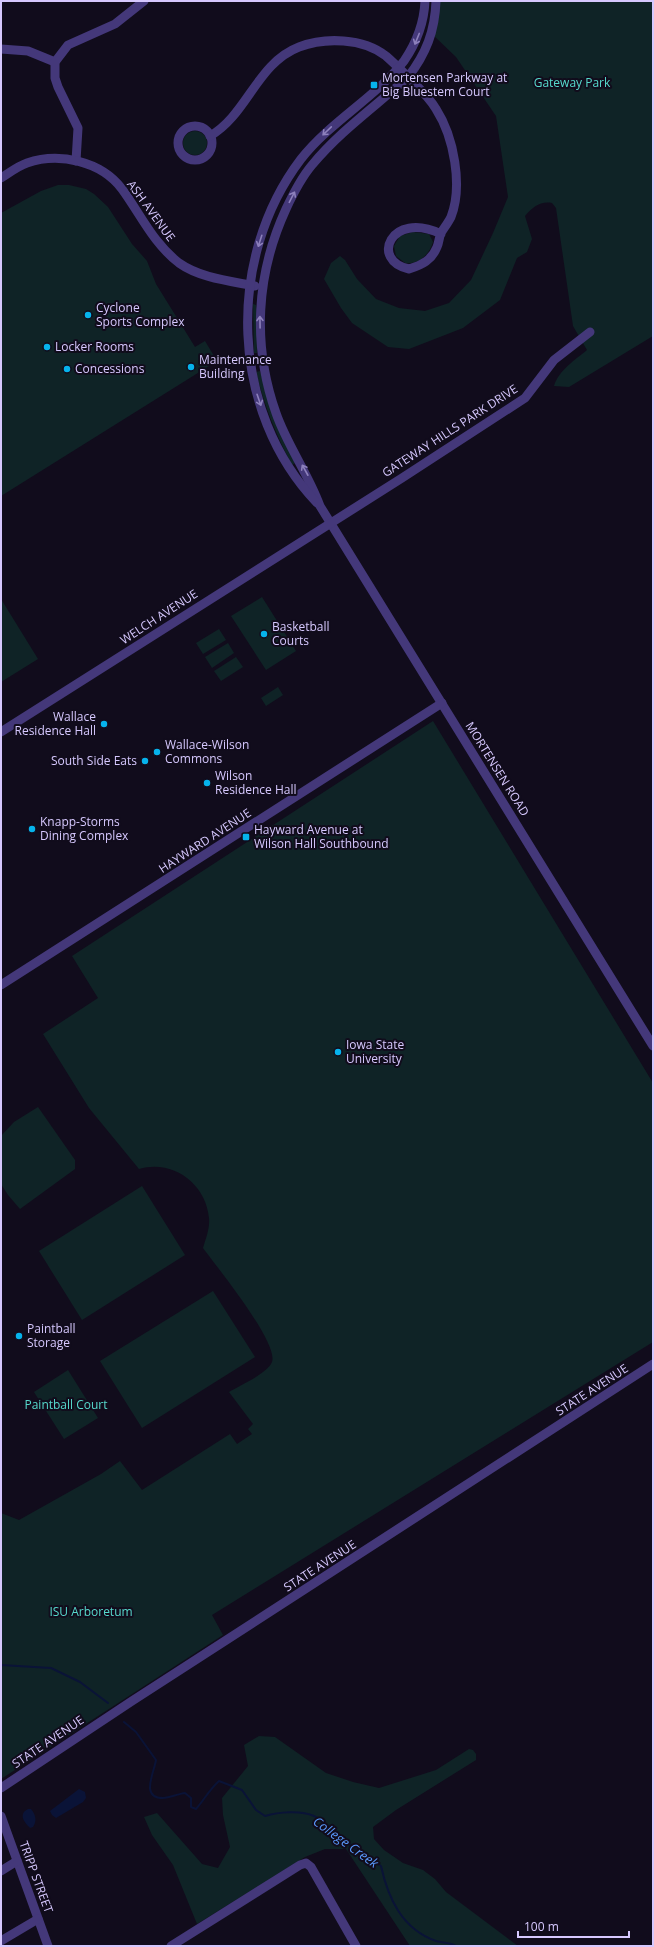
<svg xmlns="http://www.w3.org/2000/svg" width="654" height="1947" font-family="'Open Sans',sans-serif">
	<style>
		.green { fill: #0f2326 }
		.water { fill: #0a1337 }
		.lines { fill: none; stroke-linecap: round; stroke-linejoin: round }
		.stream { stroke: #0a1337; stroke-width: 2 }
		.minor { stroke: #44387a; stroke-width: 9 }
		.oneway { stroke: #8d80bc }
		.poi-dot { fill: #06b3ec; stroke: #110c1c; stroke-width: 1.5 }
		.labels { text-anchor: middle; stroke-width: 4; stroke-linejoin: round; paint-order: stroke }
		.poi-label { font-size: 12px; fill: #d6c8fe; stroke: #110c1c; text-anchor: start }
		.park-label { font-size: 12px; fill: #57dacd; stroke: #110c1c }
		.street-label { font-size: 12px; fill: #d6c8fe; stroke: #110c1c }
		.water-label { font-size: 13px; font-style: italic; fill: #5998fb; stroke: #110c1c }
	</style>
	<rect width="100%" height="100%" fill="#110c1c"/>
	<g class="green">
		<path d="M 436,1 L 653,1 L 653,336 L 569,387 L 554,386 C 559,370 575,360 587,350 L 573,326 L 556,208 L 552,203 C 540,201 533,207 525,216 L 532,239 L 527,252 L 517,258 L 500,300 L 463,328 L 409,349 L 388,347 L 352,323 L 341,308 L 324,279 L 331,263 L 340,256 L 345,260 L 357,279 L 376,299 L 399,308 L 425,311 L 449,303 L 471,280 L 493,233 L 508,197 L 496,116 L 456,57 L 432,34 Z"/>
		<circle cx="195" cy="143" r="12"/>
		<path d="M 58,185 L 69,185 L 86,189 L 94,194 L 108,207 L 132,244 L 147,261 L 156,284 L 195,347 L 205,341 L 217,361 L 1,496 L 1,213 L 41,191 Z"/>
		<path d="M 413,232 L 429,234 L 433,242 C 429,255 418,265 405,263 L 396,256 L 394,246 L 400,236 Z"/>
		<path d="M 253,304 L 256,305 L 257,353 L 254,353 Z"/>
		<path d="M 260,371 L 275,422 L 295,463 L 292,465 C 276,435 264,405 256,372 Z"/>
		<path d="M 262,597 L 296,651 L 266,670 L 231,616 Z"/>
		<path d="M 1,599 L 38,659 L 1,682 Z"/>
		<path d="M 219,629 L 226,640 L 203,654 L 196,643 Z"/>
		<path d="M 228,643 L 234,653 L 212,668 L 205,657 Z"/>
		<path d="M 236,657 L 243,667 L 221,681 L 214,671 Z"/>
		<path d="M 278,687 L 283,695 L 266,706 L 261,698 Z"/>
		<path d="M 433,721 L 653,1083 L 653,1342 L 212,1615 L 223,1635 L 1,1779 L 1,1513 L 19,1520 L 101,1474 L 120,1461 L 142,1490 L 230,1434 L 237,1444 L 252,1434 L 248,1429 L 253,1424 L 229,1392 C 240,1385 267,1374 272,1362 C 279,1343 216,1266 203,1248 C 206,1238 210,1228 209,1218 C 206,1184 173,1159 139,1169 L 89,1108 L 43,1034 L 98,998 L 72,956 Z"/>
		<path d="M 38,1107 L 75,1160 L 75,1169 L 20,1209 L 8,1195 L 1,1184 L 1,1136 L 14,1122 Z"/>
		<path d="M 142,1186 L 185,1255 L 82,1320 L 39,1251 Z"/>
		<path d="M 213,1291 L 255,1357 L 142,1428 L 100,1361 Z"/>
		<path d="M 68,1370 L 98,1418 L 64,1439 L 34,1392 Z"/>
		<path d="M 259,1736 L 275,1737 L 326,1773 L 353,1782 L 379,1788 L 436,1770 L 469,1749 L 473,1750 L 476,1754 L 476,1760 L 396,1810 L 373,1827 L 374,1839 L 384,1850 L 403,1863 L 423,1870 L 435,1879 L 446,1892 L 518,1946 L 410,1946 L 346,1849 L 325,1849 L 305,1857 L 197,1924 L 173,1865 L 152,1835 L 144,1817 L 157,1813 L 202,1864 L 218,1868 L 230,1847 L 223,1815 L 222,1798 L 248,1766 L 244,1745 Z"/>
	</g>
	<g class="water">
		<path d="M 79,1789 L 85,1792 L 86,1798 L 83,1802 L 56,1818 L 52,1815 L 50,1811 Z"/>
		<path d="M 28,1809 L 31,1809 C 36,1815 37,1821 33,1827 L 30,1828 C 24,1822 18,1814 28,1809 Z"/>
	</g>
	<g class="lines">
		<g class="stream">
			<path d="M 1,1665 L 51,1668 L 80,1682 L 108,1703"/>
			<path d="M 124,1722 L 136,1732 L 156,1760 C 154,1773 140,1798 163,1798 C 170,1798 177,1794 185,1793 L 191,1798 L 191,1807 L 196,1809 C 204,1800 209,1790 219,1781 L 242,1790 L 256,1810 L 265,1816 C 278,1812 301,1810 314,1816 C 322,1819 329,1828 336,1833 C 349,1845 365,1857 381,1866 C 388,1898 402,1929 436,1941 C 443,1943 450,1942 456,1946"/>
		</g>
		<g class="minor">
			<path d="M 436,1 C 435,31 426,54 408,77 C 376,106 340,131 312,165 C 301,178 293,194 286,209 C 256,274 252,345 276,413 C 287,445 308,473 320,506 L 653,1046"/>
			<path d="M 1,49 L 28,51 L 55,62"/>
			<circle cx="195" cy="143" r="17"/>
			<path d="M 210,136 C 247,115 257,63 299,47 C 325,37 363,38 386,56 C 394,63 401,70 408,77 C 418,87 429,97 436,109 C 454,137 463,186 451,217 C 448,223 444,228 441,233 C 439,237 439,243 437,247 C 432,260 422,265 409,269 C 370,261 390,210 441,234"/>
			<path d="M 76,161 L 78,128 L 58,87 L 55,78 L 55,62 L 68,45 L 115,24 L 144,1"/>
			<path d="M 1,178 C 9,173 18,166 27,163 C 59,152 101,161 122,189 C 141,215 153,243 179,263 C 200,278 230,281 255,286"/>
			<path d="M 317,503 C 230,412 225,259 301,159 C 331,121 375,98 404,61 C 417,42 424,24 425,1"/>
			<path d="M 1,732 L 402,478 L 525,398 L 554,360 L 590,332"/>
			<path d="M 1,985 L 442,703"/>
			<path d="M 1,1788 L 132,1701 L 653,1364"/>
			<path d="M 1,1816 L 48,1946"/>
			<path d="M 1,1871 L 17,1861"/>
			<path d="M 1,1941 L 38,1919"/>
			<path d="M 171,1946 L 300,1865 L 306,1863 L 311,1867 L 356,1946"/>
		</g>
	</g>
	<defs><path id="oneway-shaft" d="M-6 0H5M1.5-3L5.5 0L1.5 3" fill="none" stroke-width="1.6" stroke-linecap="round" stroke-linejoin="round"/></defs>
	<g class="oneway">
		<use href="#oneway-shaft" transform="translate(417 39) rotate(112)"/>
		<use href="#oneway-shaft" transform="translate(327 131) rotate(136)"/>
		<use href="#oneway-shaft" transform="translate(292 197) rotate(-63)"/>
		<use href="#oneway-shaft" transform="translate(260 241) rotate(108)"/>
		<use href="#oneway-shaft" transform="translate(260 322) rotate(-91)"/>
		<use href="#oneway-shaft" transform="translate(259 400) rotate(71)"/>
		<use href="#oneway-shaft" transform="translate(305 470) rotate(-119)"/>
	</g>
	<g class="poi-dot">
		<rect x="370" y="81" width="8" height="8" rx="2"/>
		<circle cx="88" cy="315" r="4"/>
		<circle cx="47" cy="347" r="4"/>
		<circle cx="191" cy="367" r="4"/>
		<circle cx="67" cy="369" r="4"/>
		<circle cx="264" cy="634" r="4"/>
		<circle cx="104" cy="724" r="4"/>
		<circle cx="157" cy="752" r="4"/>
		<circle cx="145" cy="761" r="4"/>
		<circle cx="207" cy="783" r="4"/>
		<circle cx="32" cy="829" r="4"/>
		<rect x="242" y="833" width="8" height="8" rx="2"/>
		<circle cx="338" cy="1052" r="4"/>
		<circle cx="19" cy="1336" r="4"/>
	</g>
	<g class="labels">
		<g class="poi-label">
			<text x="382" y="82">Mortensen Parkway at<tspan x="382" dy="14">Big Bluestem Court</tspan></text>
			<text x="96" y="312">Cyclone<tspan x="96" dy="14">Sports Complex</tspan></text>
			<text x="55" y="351">Locker Rooms</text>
			<text x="199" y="364">Maintenance<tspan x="199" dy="14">Building</tspan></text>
			<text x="75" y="373">Concessions</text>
			<text x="272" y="631">Basketball<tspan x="272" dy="14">Courts</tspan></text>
			<text x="96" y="721" text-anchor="end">Wallace<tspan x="96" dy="14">Residence Hall</tspan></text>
			<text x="165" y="749">Wallace-Wilson<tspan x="165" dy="14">Commons</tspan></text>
			<text x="137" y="765" text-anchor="end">South Side Eats</text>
			<text x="215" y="780">Wilson<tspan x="215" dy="14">Residence Hall</tspan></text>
			<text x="40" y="826">Knapp-Storms<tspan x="40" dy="14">Dining Complex</tspan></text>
			<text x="254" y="834">Hayward Avenue at<tspan x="254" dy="14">Wilson Hall Southbound</tspan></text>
			<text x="346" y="1049">Iowa State<tspan x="346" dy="14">University</tspan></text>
			<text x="27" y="1333">Paintball<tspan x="27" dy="14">Storage</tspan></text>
		</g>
		<g class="park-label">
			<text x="572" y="87">Gateway Park</text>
			<text x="66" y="1409">Paintball Court</text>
			<text x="91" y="1616">ISU Arboretum</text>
		</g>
		<g class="street-label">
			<text transform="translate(151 211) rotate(54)" y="4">ASH AVENUE</text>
			<text transform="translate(450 431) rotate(-33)" y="4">GATEWAY HILLS PARK DRIVE</text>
			<text transform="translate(159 617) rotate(-33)" y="4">WELCH AVENUE</text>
			<text transform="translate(497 769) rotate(58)" y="4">MORTENSEN ROAD</text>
			<text transform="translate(205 841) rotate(-33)" y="4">HAYWARD AVENUE</text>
			<text transform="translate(592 1390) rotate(-33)" y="4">STATE AVENUE</text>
			<text transform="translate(320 1566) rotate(-33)" y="4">STATE AVENUE</text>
			<text transform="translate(48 1742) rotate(-34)" y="4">STATE AVENUE</text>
			<text transform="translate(36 1877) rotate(70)" y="4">TRIPP STREET</text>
		</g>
		<g class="water-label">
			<text transform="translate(346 1842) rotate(36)" y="5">College Creek</text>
		</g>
	</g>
	<rect width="654" height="1947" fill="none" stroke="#d6c8fe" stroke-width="4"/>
	<path d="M518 1931v6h111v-6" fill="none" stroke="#d6c8fe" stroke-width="2"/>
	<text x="524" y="1931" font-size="12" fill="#d6c8fe" stroke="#110c1c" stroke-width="3" paint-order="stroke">100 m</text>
</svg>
